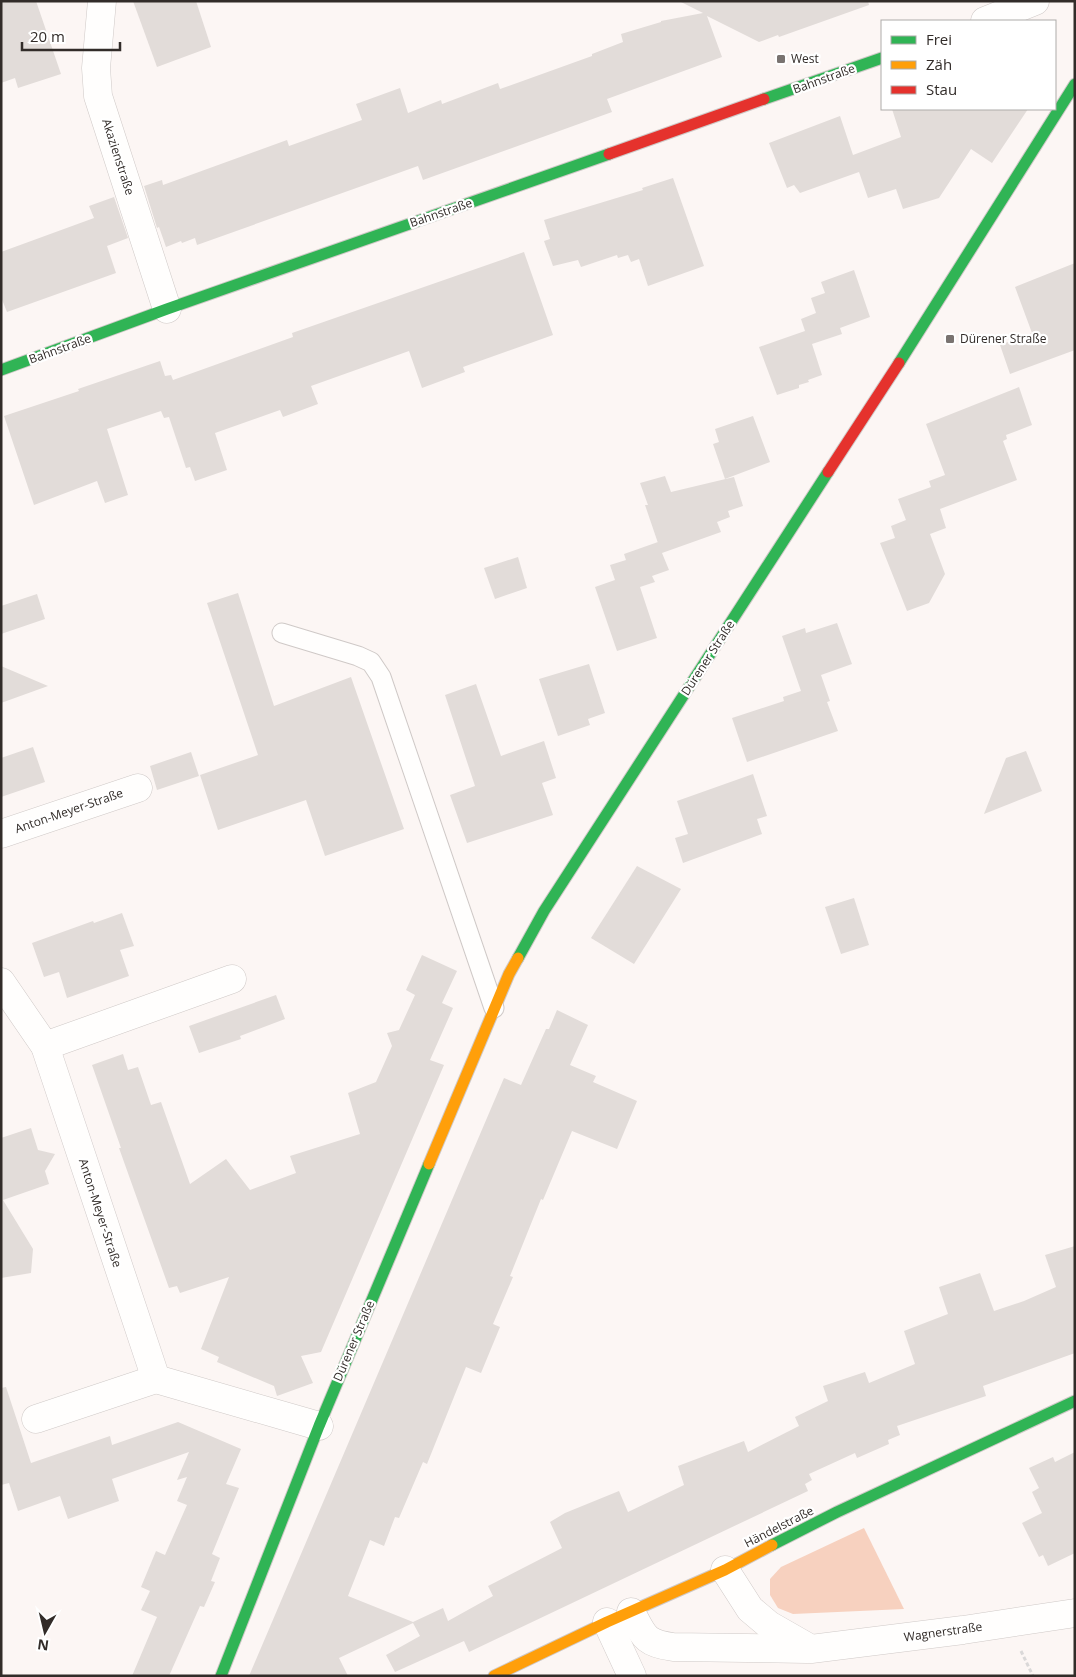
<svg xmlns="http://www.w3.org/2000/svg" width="1076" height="1677" font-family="'Open Sans',sans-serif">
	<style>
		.green { fill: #f7d1bf }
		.building { fill: #e2dcd9 }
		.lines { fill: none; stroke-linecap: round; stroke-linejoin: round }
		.lane-casing { stroke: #cfc9c7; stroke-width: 21 }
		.street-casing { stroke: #cfc9c7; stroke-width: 29 }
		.fast-casing { stroke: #cfc9c7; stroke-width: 13 }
		.slow-casing { stroke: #cfc9c7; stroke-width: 13 }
		.jam-casing { stroke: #cfc9c7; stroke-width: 13 }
		.path { stroke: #dad8d8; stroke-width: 3; stroke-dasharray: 4 2.5; stroke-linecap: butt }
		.lane { stroke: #fffefd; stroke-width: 19 }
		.street { stroke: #fffefd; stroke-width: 28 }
		.fast { stroke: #30b455; stroke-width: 11 }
		.slow { stroke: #ff9f0a; stroke-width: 11 }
		.jam { stroke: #e5322d; stroke-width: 11 }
		.poi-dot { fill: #797370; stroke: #fff; stroke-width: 2 }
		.labels { text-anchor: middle; stroke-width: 4.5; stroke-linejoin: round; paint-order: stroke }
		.poi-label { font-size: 12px; fill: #322c29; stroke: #fff; text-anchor: start }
		.street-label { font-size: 12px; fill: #322c29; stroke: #fff }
	</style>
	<rect width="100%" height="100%" fill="#fcf6f4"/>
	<path class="green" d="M 864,1528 L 904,1609 L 793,1614 L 778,1608 L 770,1595 L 770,1579 L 781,1567 Z"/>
	<g class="building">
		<path d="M 1,1 L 36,1 L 61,74 L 18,88 L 15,78 L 1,83 Z"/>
		<path d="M 133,1 L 196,1 L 211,47 L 157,67 Z"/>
		<path d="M 679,1 L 868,1 L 869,5 L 779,37 L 778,35 L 759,42 L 707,16 L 722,57 L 607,99 L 612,112 L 423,180 L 418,166 L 197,245 L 195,238 L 182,243 L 181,241 L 166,247 L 159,227 L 157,228 L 144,186 L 162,180 L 163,185 L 287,140 L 289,146 L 362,120 L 356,104 L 400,88 L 408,113 L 441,100 L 442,104 L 498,83 L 500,89 L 592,56 L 592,54 L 623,42 L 621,34 L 661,22 L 661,21 L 703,13 Z"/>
		<path d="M 892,109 L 1028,109 L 992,163 L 971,149 L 939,198 L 903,209 L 896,189 L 868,198 L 859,172 L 800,193 L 794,185 L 787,188 L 769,143 L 840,116 L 853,155 L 901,137 Z"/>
		<path d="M 673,178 L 704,266 L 648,286 L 639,259 L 631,262 L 628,255 L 618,258 L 617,255 L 581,267 L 578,260 L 553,266 L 544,241 L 550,239 L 544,220 L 643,190 L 642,188 Z"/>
		<path d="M 114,197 L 128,238 L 107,246 L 116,273 L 7,312 L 1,297 L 1,252 L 94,218 L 89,206 Z"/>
		<path d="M 524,252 L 553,335 L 463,367 L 465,372 L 422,388 L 409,351 L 311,386 L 318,404 L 283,417 L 280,410 L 215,433 L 227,470 L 195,481 L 190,467 L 186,468 L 169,417 L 164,418 L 161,411 L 107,429 L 128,495 L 105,503 L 97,481 L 34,505 L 4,416 L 79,391 L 78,389 L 160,361 L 165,376 L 171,375 L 173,380 L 293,337 L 292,333 Z"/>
		<path d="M 1075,263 L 1075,350 L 1010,374 L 1000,345 L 1032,333 L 1015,287 Z"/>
		<path d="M 854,270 L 870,317 L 840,328 L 842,334 L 812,344 L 822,375 L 808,380 L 809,382 L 799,385 L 799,388 L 777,395 L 759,347 L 805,331 L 801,319 L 816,313 L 811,298 L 825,293 L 821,282 Z"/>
		<path d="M 1019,387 L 1032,425 L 1006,435 L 1007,439 L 1003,441 L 1017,480 L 940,509 L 946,528 L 930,534 L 945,574 L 929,603 L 907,611 L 880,543 L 895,538 L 891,526 L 906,520 L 898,499 L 931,487 L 929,481 L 945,475 L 926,424 Z"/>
		<path d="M 753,416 L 770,462 L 725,479 L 713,444 L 719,442 L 715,429 Z"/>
		<path d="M 665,476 L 671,492 L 734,477 L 743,506 L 728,511 L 730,517 L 717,522 L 721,532 L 662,553 L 669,570 L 652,576 L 655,582 L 640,587 L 657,638 L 617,651 L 595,587 L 615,580 L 610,565 L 626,560 L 624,554 L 658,542 L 659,546 L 645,505 L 648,505 L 640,483 Z"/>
		<path d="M 518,557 L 527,588 L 495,599 L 484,568 Z"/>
		<path d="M 238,593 L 274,706 L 351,677 L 404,829 L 325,856 L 306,800 L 218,830 L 200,775 L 258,755 L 207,603 Z"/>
		<path d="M 37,594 L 45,619 L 1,634 L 1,606 Z"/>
		<path d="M 837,623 L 852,664 L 821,675 L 830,701 L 827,702 L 838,731 L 747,762 L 732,718 L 784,701 L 783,697 L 801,691 L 782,636 L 805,628 L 806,633 Z"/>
		<path d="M 589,664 L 605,713 L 588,719 L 590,725 L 558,736 L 539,679 Z"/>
		<path d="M 1,666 L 48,686 L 1,703 Z"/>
		<path d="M 476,684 L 501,756 L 544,741 L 556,778 L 542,783 L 553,815 L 467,843 L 450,795 L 475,786 L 445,695 Z"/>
		<path d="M 33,747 L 45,782 L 1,797 L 1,758 Z"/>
		<path d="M 1026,751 L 1042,791 L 984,814 L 1006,758 Z"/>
		<path d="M 191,752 L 199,776 L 157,790 L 150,766 Z"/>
		<path d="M 753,774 L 767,816 L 757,819 L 762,834 L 683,863 L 675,838 L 688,834 L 677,801 Z"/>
		<path d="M 637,866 L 681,889 L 634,964 L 591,938 Z"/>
		<path d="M 854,898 L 869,945 L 841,954 L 825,907 Z"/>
		<path d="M 122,913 L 134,946 L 120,950 L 129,976 L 67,998 L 59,972 L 44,977 L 32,943 L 93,921 L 94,923 Z"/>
		<path d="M 422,955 L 457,971 L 442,1003 L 453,1008 L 430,1060 L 444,1065 L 321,1352 L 301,1356 L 313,1383 L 277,1396 L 274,1386 L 217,1362 L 219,1357 L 201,1349 L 229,1277 L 180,1293 L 177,1286 L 169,1288 L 119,1148 L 121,1148 L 92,1065 L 123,1054 L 128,1070 L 138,1067 L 151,1105 L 161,1102 L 190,1184 L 226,1159 L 250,1190 L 296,1173 L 290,1156 L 360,1134 L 348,1093 L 376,1082 L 392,1046 L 387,1033 L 399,1030 L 415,995 L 406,990 Z"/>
		<path d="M 276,995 L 285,1019 L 240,1036 L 241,1039 L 199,1053 L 189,1026 Z"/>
		<path d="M 557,1010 L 588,1025 L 570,1065 L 596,1076 L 593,1082 L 637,1101 L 617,1149 L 572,1131 L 543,1200 L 541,1199 L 510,1276 L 513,1277 L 493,1324 L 500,1327 L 481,1373 L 466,1367 L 427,1464 L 423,1462 L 399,1518 L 395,1517 L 384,1546 L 370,1540 L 348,1596 L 413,1622 L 443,1608 L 448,1621 L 493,1596 L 488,1586 L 562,1548 L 550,1522 L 565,1513 L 619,1491 L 628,1512 L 684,1485 L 678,1466 L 744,1441 L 748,1452 L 799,1426 L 795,1417 L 828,1401 L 823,1386 L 865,1372 L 869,1383 L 915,1364 L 904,1331 L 948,1314 L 939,1287 L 980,1273 L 994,1311 L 1024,1301 L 1056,1287 L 1045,1255 L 1075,1246 L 1075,1353 L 983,1386 L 986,1396 L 897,1426 L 900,1435 L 888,1440 L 889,1444 L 857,1458 L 855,1453 L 809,1474 L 812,1480 L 805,1484 L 808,1491 L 469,1652 L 464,1641 L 395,1672 L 386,1655 L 420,1636 L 413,1623 L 339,1658 L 348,1676 L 249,1676 L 504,1078 L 521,1085 L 546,1029 L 549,1029 Z"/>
		<path d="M 31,1128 L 38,1150 L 55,1154 L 45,1171 L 49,1184 L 3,1200 L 33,1249 L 31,1273 L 1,1278 L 1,1138 Z"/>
		<path d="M 6,1387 L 31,1463 L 110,1436 L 112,1445 L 178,1422 L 241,1449 L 226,1484 L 239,1488 L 212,1554 L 220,1558 L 211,1581 L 215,1582 L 204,1607 L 200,1606 L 169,1676 L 132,1676 L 157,1617 L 141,1610 L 150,1591 L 141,1587 L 156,1551 L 165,1555 L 187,1505 L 177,1501 L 187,1477 L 177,1480 L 189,1452 L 112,1479 L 119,1501 L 68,1519 L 60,1496 L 18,1511 L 9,1483 L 1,1485 L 1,1388 Z"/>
		<path d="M 1075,1452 L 1075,1553 L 1048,1566 L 1043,1555 L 1039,1557 L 1022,1523 L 1042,1513 L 1032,1492 L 1039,1488 L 1029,1468 L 1053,1457 L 1055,1462 Z"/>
	</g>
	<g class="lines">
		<g class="lane-casing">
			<path id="lane" d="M 282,633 L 358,656 L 371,662 L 381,677 L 494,1008"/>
		</g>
		<g class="street-casing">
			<g id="street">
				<path d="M 102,1 L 96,68 L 98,96 L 167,309"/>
				<path d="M 985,21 L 1035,1"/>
				<path d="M 1,834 L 138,788"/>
				<path d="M 1,982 L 45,1046 L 156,1379 L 319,1426"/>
				<path d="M 45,1046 L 232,979"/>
				<path d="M 36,1419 L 156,1379"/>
				<path d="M 725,1570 L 750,1609 L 769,1625 L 811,1649 L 963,1630 L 1075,1613"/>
				<path d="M 631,1612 C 644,1636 644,1643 673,1647 L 807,1649"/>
				<path d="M 607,1622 L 632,1676"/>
			</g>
		</g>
		<g class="fast-casing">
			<g id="fast">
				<path d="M 764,99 L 882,58"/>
				<path d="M 899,363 L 1075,84"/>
				<path d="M 1,370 L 167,309 L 609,154"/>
				<path d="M 518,958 L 544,911 L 828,472"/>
				<path d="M 772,1545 L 837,1512 L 1075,1401"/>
				<path d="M 221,1676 L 319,1426 L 429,1164"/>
			</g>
		</g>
		<g class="slow-casing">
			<g id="slow">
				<path d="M 429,1164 L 509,974 L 518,958"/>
				<path d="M 494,1676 L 607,1622 L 725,1570 L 772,1545"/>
			</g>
		</g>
		<g class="jam-casing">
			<g id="jam">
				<path d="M 609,154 L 764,99"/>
				<path d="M 828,472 L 899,363"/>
			</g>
		</g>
		<path class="path" d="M 1021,1651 L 1033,1676"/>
		<use href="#lane" class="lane"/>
		<use href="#street" class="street"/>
		<use href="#fast" class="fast"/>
		<use href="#slow" class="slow"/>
		<use href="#jam" class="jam"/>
	</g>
	<g class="poi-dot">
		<rect x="776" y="54" width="10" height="10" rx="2.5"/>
		<rect x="945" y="334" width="10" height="10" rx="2.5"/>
	</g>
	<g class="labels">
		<g class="poi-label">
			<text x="791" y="63">West</text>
			<text x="960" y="343">Dürener Straße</text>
		</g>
		<g class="street-label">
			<text transform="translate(824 79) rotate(-20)" y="4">Bahnstraße</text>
			<text transform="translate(118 157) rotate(72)" y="4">Akazienstraße</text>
			<text transform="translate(441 213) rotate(-19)" y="4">Bahnstraße</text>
			<text transform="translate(60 349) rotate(-20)" y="4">Bahnstraße</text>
			<text transform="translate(708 658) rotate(-57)" y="4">Dürener Straße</text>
			<text transform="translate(69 811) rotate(-19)" y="4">Anton-Meyer-Straße</text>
			<text transform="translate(100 1213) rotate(72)" y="4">Anton-Meyer-Straße</text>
			<text transform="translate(354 1341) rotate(-67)" y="4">Dürener Straße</text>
			<text transform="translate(779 1527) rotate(-27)" y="4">Händelstraße</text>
			<text transform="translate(943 1632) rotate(-8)" y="4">Wagnerstraße</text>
		</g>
	</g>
	<rect width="1076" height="1677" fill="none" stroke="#322c29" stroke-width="5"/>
	<rect x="881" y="20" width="175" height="90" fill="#ffffff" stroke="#adaba9"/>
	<rect x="891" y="36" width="25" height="8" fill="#30b455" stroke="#adaba9"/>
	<text x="926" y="45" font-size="15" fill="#322c29">Frei</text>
	<rect x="891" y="61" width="25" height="8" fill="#ff9f0a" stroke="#adaba9"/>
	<text x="926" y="70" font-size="15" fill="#322c29">Zäh</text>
	<rect x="891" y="86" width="25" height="8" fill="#e5322d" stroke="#adaba9"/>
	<text x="926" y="95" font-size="15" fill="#322c29">Stau</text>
	<g transform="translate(45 1632) rotate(188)" stroke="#ffffff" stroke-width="4" paint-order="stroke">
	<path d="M0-4L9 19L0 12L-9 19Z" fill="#322c29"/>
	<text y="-8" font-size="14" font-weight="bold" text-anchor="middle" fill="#322c29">N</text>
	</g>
	<path d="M22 42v8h98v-8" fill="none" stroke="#322c29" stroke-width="2.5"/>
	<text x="30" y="42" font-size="15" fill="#322c29" stroke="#ffffff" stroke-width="4" paint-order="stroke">20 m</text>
</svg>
